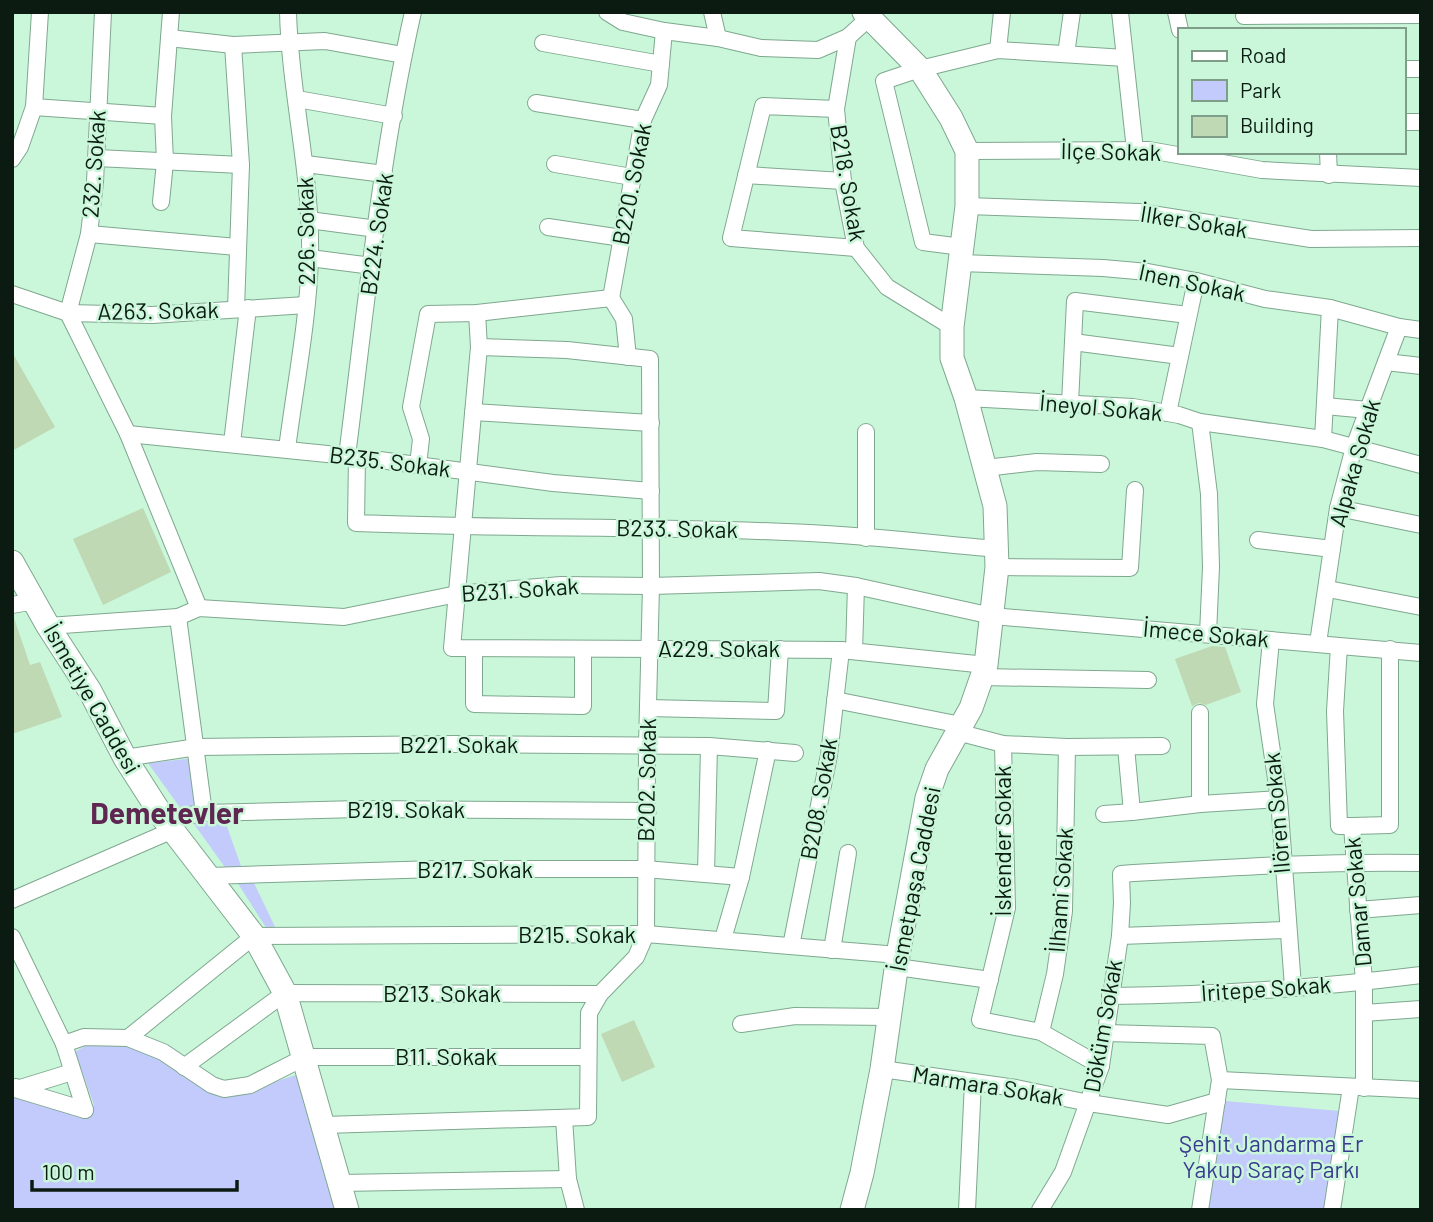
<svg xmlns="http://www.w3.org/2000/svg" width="1433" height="1222" font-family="Barlow,sans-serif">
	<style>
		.green { fill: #c2cbfb }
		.building { fill: #bed9b3 }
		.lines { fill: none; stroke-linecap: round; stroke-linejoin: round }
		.street-casing { stroke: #7fa88f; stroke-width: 18 }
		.secondary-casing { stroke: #7fa88f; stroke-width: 25 }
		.street { stroke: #fff; stroke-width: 16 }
		.secondary { stroke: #fff; stroke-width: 23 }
		.labels { text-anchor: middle; stroke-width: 5; stroke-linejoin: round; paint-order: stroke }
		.street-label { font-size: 23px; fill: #0b1b12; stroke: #caf6da }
		.park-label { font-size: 23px; fill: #383a8f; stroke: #caf6da }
		.district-label { font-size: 30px; font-weight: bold; fill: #5e2651; stroke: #caf6da }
	</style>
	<rect width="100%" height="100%" fill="#caf6da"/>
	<g class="green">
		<path d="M 196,758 L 200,807 L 181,809 L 148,763 Z"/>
		<path d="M 225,821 L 242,869 L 227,870 L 194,824 Z"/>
		<path d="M 253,881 L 275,927 L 267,929 L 237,882 Z"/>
		<path d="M 107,1043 L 135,1047 L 167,1061 L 196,1082 L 227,1097 L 296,1075 L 335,1210 L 12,1210 L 12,1095 L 84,1117 L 94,1105 L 75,1052 L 85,1046 Z"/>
		<path d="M 1225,1101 L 1340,1111 L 1326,1210 L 1207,1210 Z"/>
	</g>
	<g class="building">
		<path d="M 12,352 L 55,427 L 12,451 Z"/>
		<path d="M 143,508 L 171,572 L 103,605 L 73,539 Z"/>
		<path d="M 14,618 L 30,665 L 40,662 L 62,717 L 12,734 Z"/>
		<path d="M 1212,646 L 1225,647 L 1241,692 L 1206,705 L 1199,703 L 1192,706 L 1175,659 Z"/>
		<path d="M 634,1020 L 655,1067 L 622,1082 L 601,1034 Z"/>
	</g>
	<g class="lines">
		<g class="street-casing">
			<g id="street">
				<path d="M 103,12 L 95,182 L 89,234 L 68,313 L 128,434 L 199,608"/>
				<path d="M 607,12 L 623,22 L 664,31 L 718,38 L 761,48 L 818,50 L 848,37 L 869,18"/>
				<path d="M 712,12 L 718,38"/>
				<path d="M 1120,12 L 1135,150"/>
				<path d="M 1176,12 L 1180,30"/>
				<path d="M 1244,16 L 1421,15"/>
				<path d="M 848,37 L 836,109 L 843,181 L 856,248 L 887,287 L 952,327"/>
				<path d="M 169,38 L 233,45 L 325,41 L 403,55"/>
				<path d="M 543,43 L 661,64"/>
				<path d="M 233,45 L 241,165 L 236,309"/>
				<path d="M 998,50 L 1002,12"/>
				<path d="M 1066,54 L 1072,12"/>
				<path d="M 1403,69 L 1421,69"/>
				<path d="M 297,99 L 394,116"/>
				<path d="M 536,103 L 643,120"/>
				<path d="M 34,107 L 163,116"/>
				<path d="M 836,109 L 763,106 L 731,238 L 856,248"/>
				<path d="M 1403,122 L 1421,122"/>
				<path d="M 967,151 L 1149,150 L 1262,170 L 1421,178"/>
				<path d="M 1328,152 L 1329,175"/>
				<path d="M 97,158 L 241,165"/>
				<path d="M 12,159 L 20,147 L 34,107 L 40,12"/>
				<path d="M 306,164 L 384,174"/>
				<path d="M 555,164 L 632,177"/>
				<path d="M 746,175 L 843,181"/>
				<path d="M 161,202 L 165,162 L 163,116 L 171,12"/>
				<path d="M 967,206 L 1139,212 L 1311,239 L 1421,238"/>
				<path d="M 309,220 L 377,229"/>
				<path d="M 548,227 L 622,238"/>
				<path d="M 89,234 L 237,247"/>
				<path d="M 962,247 L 923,242 L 884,81 L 920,69 L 998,50 L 1125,58"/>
				<path d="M 310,258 L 372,266"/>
				<path d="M 960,263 L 1103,268 L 1148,272 L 1196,281 L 1265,299 L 1330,308 L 1399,327 L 1421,330"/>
				<path d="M 12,294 L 68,313 L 152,315 L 306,305"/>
				<path d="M 611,298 L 643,120 L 659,85 L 664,31"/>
				<path d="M 611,298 L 624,319 L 628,357"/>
				<path d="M 477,313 L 479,347 L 452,648 L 841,650 L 986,665"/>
				<path d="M 1073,342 L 1180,356"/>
				<path d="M 1386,362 L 1421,366"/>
				<path d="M 966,398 L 1133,407 L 1179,415 L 1200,422 L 1323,439 L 1421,465"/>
				<path d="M 1070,403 L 1075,301 L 1188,315"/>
				<path d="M 1325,406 L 1368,410"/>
				<path d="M 473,412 L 651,423"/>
				<path d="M 1168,413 L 1196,281"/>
				<path d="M 1200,422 L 1209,494 L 1211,567 L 1208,634"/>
				<path d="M 866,432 L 866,538"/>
				<path d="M 128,434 L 357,457 L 553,483 L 651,491"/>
				<path d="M 1323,439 L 1330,308"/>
				<path d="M 232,443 L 248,308"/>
				<path d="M 287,449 C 295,386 308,322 310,258 C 312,175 290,94 288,12"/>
				<path d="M 347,456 C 366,308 380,158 413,12"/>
				<path d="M 357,457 L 356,523 C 499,529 642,526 786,532 C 856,534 927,543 997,549"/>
				<path d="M 418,465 L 421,439 L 411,407 L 428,314 L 477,313 L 611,298"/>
				<path d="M 985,468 L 1037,462 L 1101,464"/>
				<path d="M 1338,508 L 1421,525"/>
				<path d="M 1258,540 L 1332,549"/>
				<path d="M 997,567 L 1130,568 L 1135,490"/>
				<path d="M 1328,589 L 1421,607"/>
				<path d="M 12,605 L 35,601"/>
				<path d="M 178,617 L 204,813"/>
				<path d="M 48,626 L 178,617 L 199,608 L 344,617 L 457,594 L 561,585 L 651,586 L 819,581 L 856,586 L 992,616 L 1421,653"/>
				<path d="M 1271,640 L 1265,704 L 1279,799 L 1293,987"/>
				<path d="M 1318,643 L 1338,508 L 1354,447 L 1399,327"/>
				<path d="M 1339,646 L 1335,711 L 1339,826 L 1352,826 L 1364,982 L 1364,1088"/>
				<path d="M 474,649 L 474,704 L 583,706 L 583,649"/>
				<path d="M 854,651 L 856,586"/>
				<path d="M 982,677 L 1148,680"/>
				<path d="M 835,700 L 961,725"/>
				<path d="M 648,708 L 776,711 L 780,649"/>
				<path d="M 957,732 L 1003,744 L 1067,747 L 1162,746"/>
				<path d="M 1003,744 L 1007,908 L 980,1020 L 1041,1032 L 1101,1066"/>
				<path d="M 1126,747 L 1132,812 L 1200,804 L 1279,799"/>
				<path d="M 125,758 L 197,747 L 455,744 L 709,746 L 795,753"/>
				<path d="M 1200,804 L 1200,713"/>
				<path d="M 1104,814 L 1132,812"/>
				<path d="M 164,819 L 204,813 L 358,809 L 648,811"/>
				<path d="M 1352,826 L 1390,825 L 1390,649"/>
				<path d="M 706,874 L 709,746"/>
				<path d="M 209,876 L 437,869 L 645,869 L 741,877"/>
				<path d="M 12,900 L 173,830"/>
				<path d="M 1358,910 L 1421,905"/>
				<path d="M 1120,936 L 1287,930"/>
				<path d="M 12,937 L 64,1044 L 84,1037 L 128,1038 L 163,1052 L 212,1085 L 224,1089 L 250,1085 L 305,1057 L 587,1057"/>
				<path d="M 723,939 L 741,877 L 768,750"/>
				<path d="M 791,946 L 829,755 L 841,650"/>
				<path d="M 832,950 L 848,853"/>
				<path d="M 897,967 L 990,980"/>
				<path d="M 1110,996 C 1214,995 1318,988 1421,975"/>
				<path d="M 1364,1013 L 1421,1009"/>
				<path d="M 741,1024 L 795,1016 L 890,1017"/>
				<path d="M 1041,1032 L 1055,974 L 1064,911 L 1067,747"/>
				<path d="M 1106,1033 L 1212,1036 L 1220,1080 L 1200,1210"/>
				<path d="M 128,1038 L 254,936 L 646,934 L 898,955"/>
				<path d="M 64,1044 L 85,1110"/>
				<path d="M 184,1067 L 285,993 L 600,994"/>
				<path d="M 882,1069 L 1016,1088 L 1089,1103 L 1168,1115 L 1217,1101"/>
				<path d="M 1220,1080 L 1421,1090"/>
				<path d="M 16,1087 L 17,1089 L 72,1072"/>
				<path d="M 12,1088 L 85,1110"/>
				<path d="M 564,1118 L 568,1179 L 576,1210"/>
				<path d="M 324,1125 L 588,1117 L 589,1013 L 600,994 L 636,957 L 646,934 L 647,745 L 651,586 L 650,359 L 567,350 L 479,347"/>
				<path d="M 340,1183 L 568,1179"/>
				<path d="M 967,1210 L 973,1082"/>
				<path d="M 1040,1210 L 1063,1172 L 1101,1066 L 1120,936 L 1122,903 L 1121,874 C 1221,868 1320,861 1421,863"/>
				<path d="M 1332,1210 L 1351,1087"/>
			</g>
		</g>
		<g class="secondary-casing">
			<g id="secondary">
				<path d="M 12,562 L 48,626 L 90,691 L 125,758 L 164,819 L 254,936 L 285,993 L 347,1210"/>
				<path d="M 852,1210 L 862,1173 L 882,1069 L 898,955 L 927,798 L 937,769 L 971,708 L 986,665 L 997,567 L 995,506 L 966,398 L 952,358 L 952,327 L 967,206 L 967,151 L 951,118 L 920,69 L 864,12"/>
			</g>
		</g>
		<use href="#street" class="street"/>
		<use href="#secondary" class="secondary"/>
	</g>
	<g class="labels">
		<g class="street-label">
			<text transform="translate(1111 152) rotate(1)" y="8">İlçe Sokak</text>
			<text transform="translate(94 164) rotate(-86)" y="8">232. Sokak</text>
			<text transform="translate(848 183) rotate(80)" y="8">B218. Sokak</text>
			<text transform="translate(632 184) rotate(-79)" y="8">B220. Sokak</text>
			<text transform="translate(1194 222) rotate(9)" y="8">İlker Sokak</text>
			<text transform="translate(306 231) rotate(-91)" y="8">226. Sokak</text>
			<text transform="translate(377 234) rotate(-82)" y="8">B224. Sokak</text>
			<text transform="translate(1192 283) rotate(12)" y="8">İnen Sokak</text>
			<text transform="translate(158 311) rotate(-1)" y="8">A263. Sokak</text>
			<text transform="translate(1101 408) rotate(5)" y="8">İneyol Sokak</text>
			<text transform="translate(390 462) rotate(7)" y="8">B235. Sokak</text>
			<text transform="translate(1355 463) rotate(-74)" y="8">Alpaka Sokak</text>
			<text transform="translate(677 529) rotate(1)" y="8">B233. Sokak</text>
			<text transform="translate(520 590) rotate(-4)" y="8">B231. Sokak</text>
			<text transform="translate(1206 634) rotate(5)" y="8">İmece Sokak</text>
			<text x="719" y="657">A229. Sokak</text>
			<text transform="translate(92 699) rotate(60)" y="8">İsmetiye Caddesi</text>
			<text x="459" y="753">B221. Sokak</text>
			<text transform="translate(647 780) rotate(-89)" y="8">B202. Sokak</text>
			<text transform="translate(819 799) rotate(-80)" y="8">B208. Sokak</text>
			<text x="406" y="818">B219. Sokak</text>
			<text transform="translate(1277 813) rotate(-95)" y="8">İlören Sokak</text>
			<text transform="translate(1003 841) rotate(-90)" y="8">İskender Sokak</text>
			<text x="475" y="878">B217. Sokak</text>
			<text transform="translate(915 879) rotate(-79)" y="8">İsmetpaşa Caddesi</text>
			<text transform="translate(1061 890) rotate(-86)" y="8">İlhami Sokak</text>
			<text transform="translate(1358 902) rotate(-95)" y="8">Damar Sokak</text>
			<text x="577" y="943">B215. Sokak</text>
			<text transform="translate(1266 989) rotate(-4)" y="8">İritepe Sokak</text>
			<text x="442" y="1002">B213. Sokak</text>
			<text transform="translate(1103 1026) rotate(-80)" y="8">Döküm Sokak</text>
			<text x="446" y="1065">B11. Sokak</text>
			<text transform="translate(988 1086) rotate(9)" y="8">Marmara Sokak</text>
		</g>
		<g class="park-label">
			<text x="1271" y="1152">Şehit Jandarma Er<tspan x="1271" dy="26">Yakup Saraç Parkı</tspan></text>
		</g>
		<g class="district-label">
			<text x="167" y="824">Demetevler</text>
		</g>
	</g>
	<rect width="1433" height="1222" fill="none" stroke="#0b1b12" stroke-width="28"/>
	<rect x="1178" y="28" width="228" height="126" fill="#caf6da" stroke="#7e9e8a" stroke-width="2"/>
	<rect x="1192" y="51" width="35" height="10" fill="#ffffff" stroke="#7e9e8a" stroke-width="2"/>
	<text x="1240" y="63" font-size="21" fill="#0b1b12">Road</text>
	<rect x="1192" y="80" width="35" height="21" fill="#c2cbfb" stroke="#7e9e8a" stroke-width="2"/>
	<text x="1240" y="98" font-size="21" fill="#0b1b12">Park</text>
	<rect x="1192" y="116" width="35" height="21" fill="#bed9b3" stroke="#7e9e8a" stroke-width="2"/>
	<text x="1240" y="133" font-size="21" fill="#0b1b12">Building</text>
	<path d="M32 1180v10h205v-10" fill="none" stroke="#0b1b12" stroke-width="3.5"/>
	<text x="42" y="1180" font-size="21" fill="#0b1b12" stroke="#caf6da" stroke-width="5" paint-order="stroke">100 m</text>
</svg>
